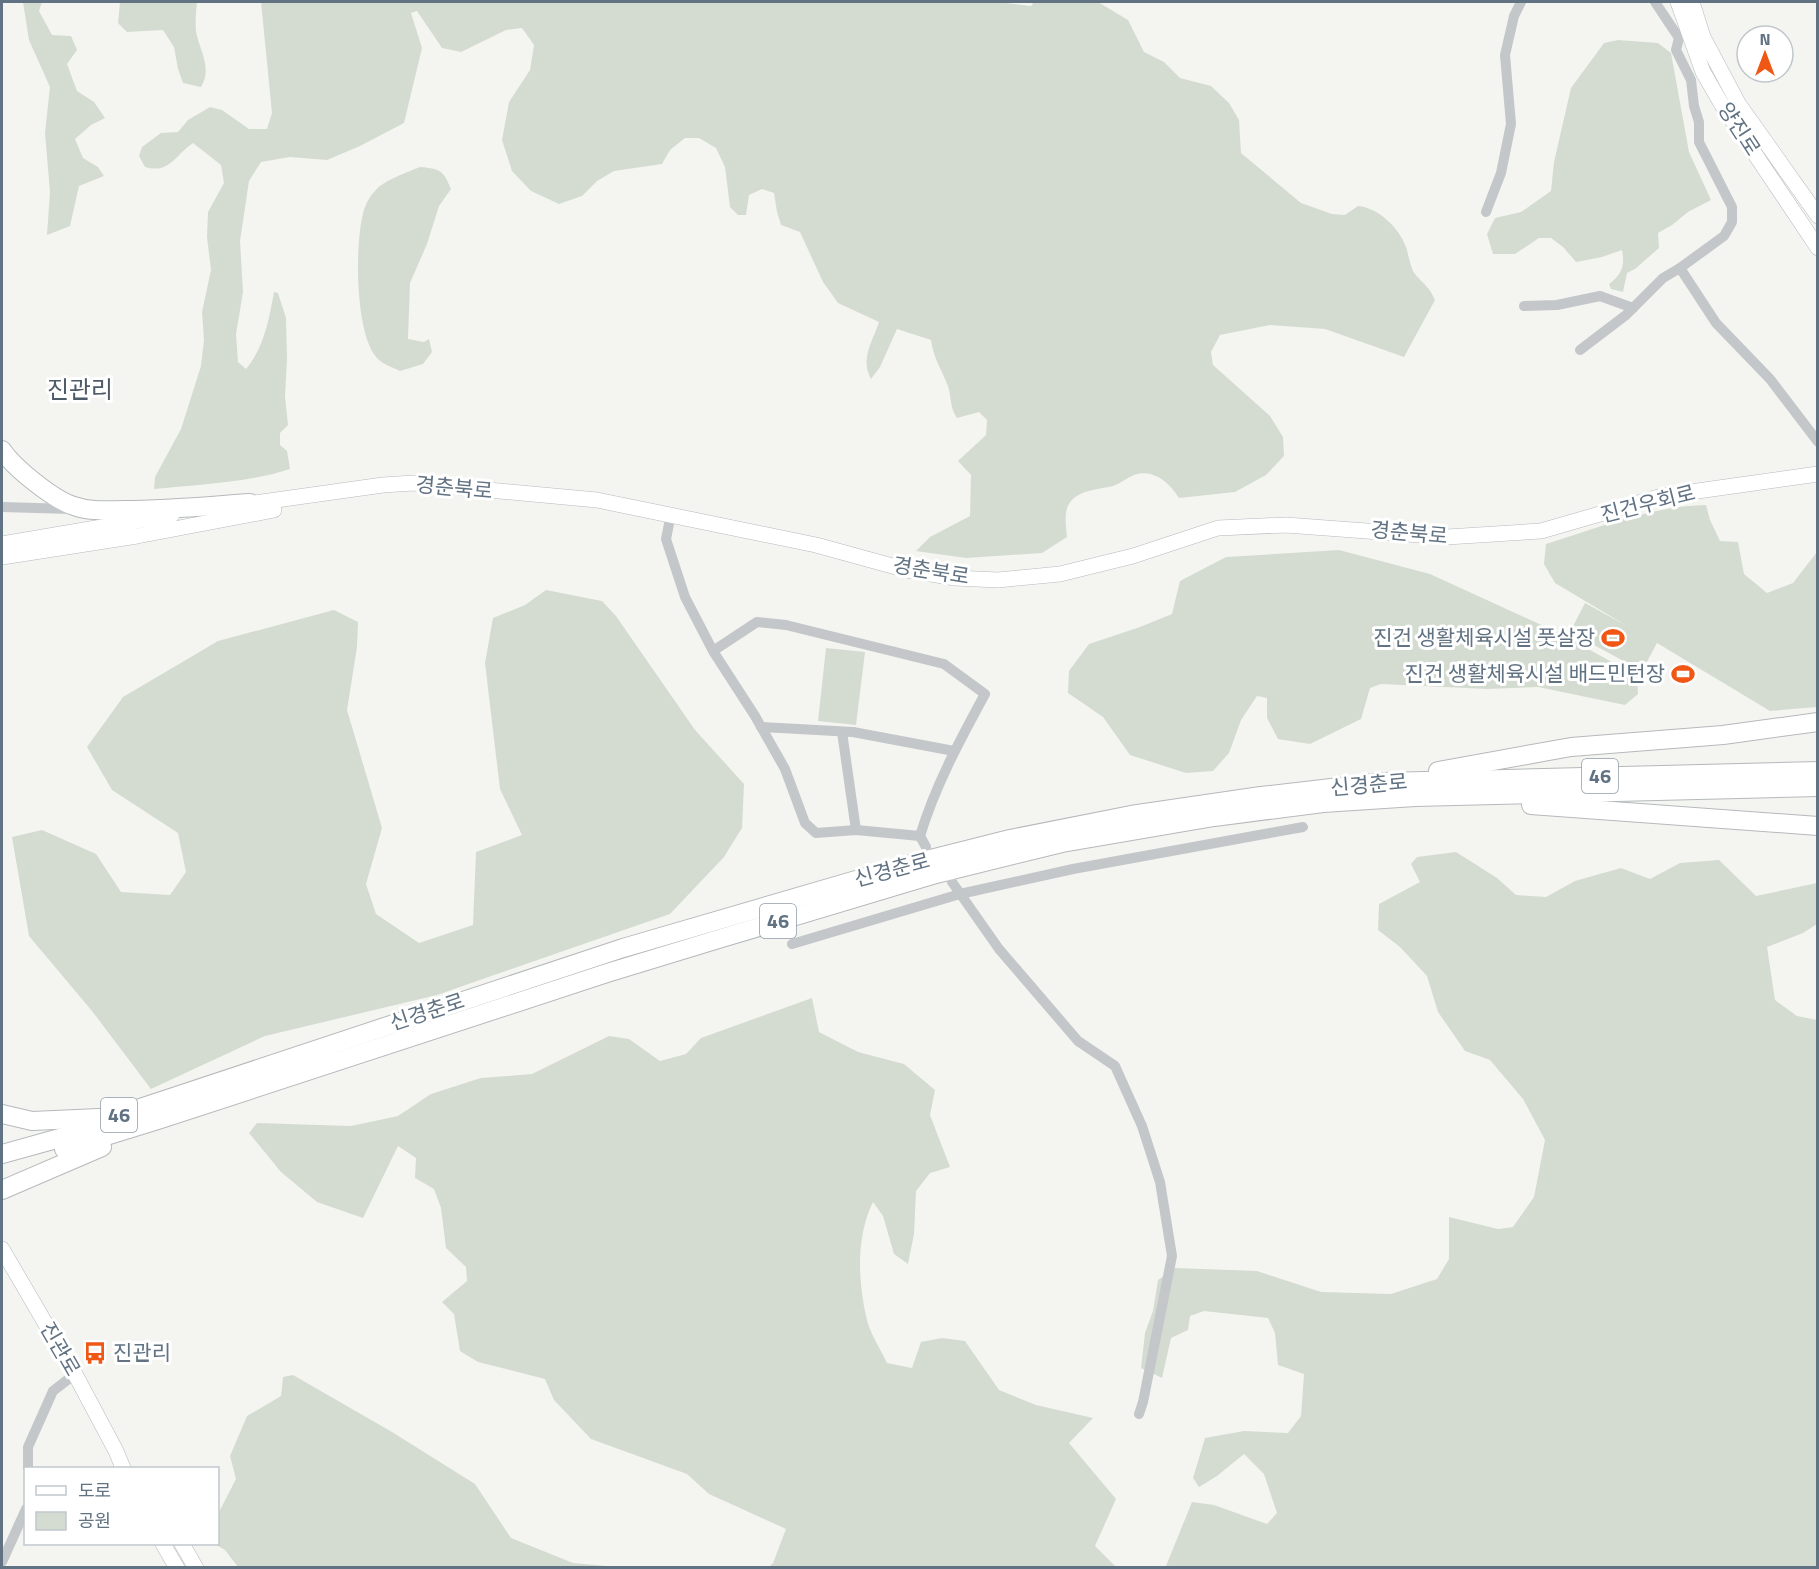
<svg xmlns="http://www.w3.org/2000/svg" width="1819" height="1569" font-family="'Titillium Web','Noto Sans KR',sans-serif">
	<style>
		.green { fill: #d4dcd1 }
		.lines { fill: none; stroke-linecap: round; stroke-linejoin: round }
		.secondary-casing { stroke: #b5babf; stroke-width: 16 }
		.highway-casing { stroke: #b5b9bc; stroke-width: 20 }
		.street { stroke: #c3c7ca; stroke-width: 10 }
		.secondary { stroke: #fff; stroke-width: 15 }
		.highway { stroke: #fff; stroke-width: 18 }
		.labels { text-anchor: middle; stroke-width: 6; stroke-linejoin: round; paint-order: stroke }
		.shield { fill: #fff; stroke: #909ca8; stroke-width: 1.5 }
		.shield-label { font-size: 20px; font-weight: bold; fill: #617283 }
		.street-label { font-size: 21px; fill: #617283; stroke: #fff }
		.poi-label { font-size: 21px; fill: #617283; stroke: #fff; text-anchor: end }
		.quarter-label { font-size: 24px; fill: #4f5b68; stroke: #fff }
	</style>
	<rect width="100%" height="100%" fill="#f4f5f0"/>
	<g class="green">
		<path d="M 23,2 L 42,2 L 39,11 L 52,35 L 71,36 L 77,50 L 67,64 L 77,91 L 94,102 L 105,118 L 91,125 L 75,139 L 83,158 L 98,167 L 104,176 L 79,186 L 70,226 L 47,235 L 50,192 L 45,133 L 50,87 L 29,40 Z"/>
		<path d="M 120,2 L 197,2 C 196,11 195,22 196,31 C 199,50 213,68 201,87 L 183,83 L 178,69 L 174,47 L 163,30 L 127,32 L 118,23 Z"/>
		<path d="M 261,2 L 999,2 L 1031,6 L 1034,2 L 1098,2 L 1128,20 L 1144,52 L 1164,62 L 1180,78 L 1211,86 L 1229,103 L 1239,120 L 1241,153 L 1301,203 L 1332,214 L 1345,215 L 1358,206 C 1379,208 1399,228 1406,247 C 1409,256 1410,267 1415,274 C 1424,285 1429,286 1435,300 L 1404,357 L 1325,329 L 1270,325 L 1220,335 L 1211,352 L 1213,365 L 1270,416 L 1283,437 L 1284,456 L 1266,475 L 1235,492 L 1179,498 C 1170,483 1153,468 1134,475 C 1127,478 1121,483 1113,486 C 1098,490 1082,489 1071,501 C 1063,510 1066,526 1067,537 L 1042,553 L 966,558 L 916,551 L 930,537 L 970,516 L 971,475 L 958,461 L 986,435 L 987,420 L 979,412 L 957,418 C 949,406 952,398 948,386 C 941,368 934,360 931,340 L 897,329 L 880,367 L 871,379 C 860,359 872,343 879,322 L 838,303 L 823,282 L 800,232 L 781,225 L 777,212 L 774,193 L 762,189 L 749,195 L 746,215 L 738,215 L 730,207 L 725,167 L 716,148 L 699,138 L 685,138 L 670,150 L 662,164 L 614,171 L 597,181 L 582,196 L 559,204 L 531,191 L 512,171 L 502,140 L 509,102 L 530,70 L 534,45 L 522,28 L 506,30 L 461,52 L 442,48 L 417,11 L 411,13 L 422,48 L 404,123 L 360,146 L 327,160 L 290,157 L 261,162 L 249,181 L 240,241 L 243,292 L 236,334 L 238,362 L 246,369 C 264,348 269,319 274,292 L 278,293 L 286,318 L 287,359 L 285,396 L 288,425 L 280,433 L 280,445 L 287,451 L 290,469 C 252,482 195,485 154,489 L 155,477 L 181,429 L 201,366 L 204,340 L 202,312 L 211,270 L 207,237 L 208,212 L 224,183 L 221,165 L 193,143 C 174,156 170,174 145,167 L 139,156 L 142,147 L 161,133 L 178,132 L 188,120 L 210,107 L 222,110 L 249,129 L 267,129 L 272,113 Z"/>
		<path d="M 1618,40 L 1658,43 L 1671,53 L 1689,152 L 1711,200 L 1688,212 L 1672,225 L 1658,233 L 1659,248 L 1635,269 L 1627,273 L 1623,292 L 1611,289 L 1609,284 C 1622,274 1625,266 1622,250 L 1602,257 L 1576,262 L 1563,247 L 1551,238 L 1539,238 L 1515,254 L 1493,254 L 1487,234 L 1495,218 L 1521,212 L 1551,191 L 1554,162 L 1571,88 L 1604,43 Z"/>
		<path d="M 420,167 C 441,169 443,170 451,189 L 439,206 L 427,244 L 410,283 L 408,339 L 424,342 L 429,339 L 432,352 L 423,364 L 400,371 C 394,368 385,365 379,360 C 354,339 354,236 365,207 C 367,201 371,195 375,191 C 382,181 408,172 420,167 Z"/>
		<path d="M 1706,505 L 1710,520 L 1720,541 L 1738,542 L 1744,574 L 1767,593 L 1793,583 L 1817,552 L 1817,707 L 1770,711 L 1657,643 L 1642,671 L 1570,632 L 1585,603 L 1627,626 L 1555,583 L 1544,564 L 1546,544 C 1598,528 1651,506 1706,505 Z"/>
		<path d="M 1339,550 L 1430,574 L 1563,635 L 1637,676 L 1638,694 L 1625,705 L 1538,687 L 1487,689 L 1381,684 L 1370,688 L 1361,719 L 1310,744 L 1278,739 L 1267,718 L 1267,698 L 1257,696 L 1241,720 L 1229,753 L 1213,771 L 1186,773 L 1130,755 L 1103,717 L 1068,693 L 1069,671 L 1089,644 L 1140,627 L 1172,614 L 1180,581 L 1226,557 Z"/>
		<path d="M 546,590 L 602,601 L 616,616 L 695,730 L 744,784 L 742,828 L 724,857 L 670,914 L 437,995 L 265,1036 L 151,1089 L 92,1011 L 29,936 L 12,837 L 42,830 L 96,854 L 121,892 L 170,895 L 186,872 L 178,833 L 112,790 L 87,747 L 123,697 L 218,641 L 334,610 L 358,622 L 357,647 L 347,710 L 382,828 L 366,884 L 376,914 L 419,943 L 473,925 L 476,852 L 522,835 L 500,789 L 485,663 L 493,618 L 525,605 Z"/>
		<path d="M 826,648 L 865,652 L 856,725 L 818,721 Z"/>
		<path d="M 1456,852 L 1497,878 L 1516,895 L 1546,897 L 1575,881 L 1621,868 L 1650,879 L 1680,863 L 1719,860 L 1756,896 L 1817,883 L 1817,924 L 1803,933 L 1767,947 L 1775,1000 L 1797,1016 L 1817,1020 L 1817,1567 L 769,1567 L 773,1563 L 786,1529 L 709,1494 L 687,1474 L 591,1439 L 554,1400 L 545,1379 L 478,1362 L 460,1351 L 454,1314 L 442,1302 L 467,1281 L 466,1267 L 446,1248 L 441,1208 L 434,1189 L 415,1178 L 416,1158 L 398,1146 L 363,1218 L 317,1202 L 281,1172 L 249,1133 L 257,1123 L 351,1126 L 398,1116 L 431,1094 L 481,1078 L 532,1074 L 609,1036 L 629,1039 L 660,1061 L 686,1054 L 701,1038 L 812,998 L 819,1032 L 858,1052 L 904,1064 L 935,1090 L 930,1115 L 950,1167 L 930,1173 L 916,1191 L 914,1234 L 908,1264 L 894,1254 L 883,1216 L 873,1202 C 856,1236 858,1280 866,1316 C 869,1332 880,1348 887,1363 L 912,1368 L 921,1342 L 942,1338 L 965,1341 L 999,1390 L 1036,1405 L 1093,1418 L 1069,1443 L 1116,1499 L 1095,1546 L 1116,1567 L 1166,1566 L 1192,1502 L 1214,1505 L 1267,1524 L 1277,1513 L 1264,1474 L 1244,1454 L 1217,1476 L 1199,1487 L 1193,1478 L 1205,1438 L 1244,1431 L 1288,1433 L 1301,1416 L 1304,1374 L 1278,1365 L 1275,1333 L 1268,1318 L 1204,1311 L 1190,1316 L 1188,1330 L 1171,1338 L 1162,1378 L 1141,1368 L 1145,1333 L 1153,1311 L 1158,1280 L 1175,1268 L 1257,1271 L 1321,1292 L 1391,1294 L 1437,1279 L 1449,1259 L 1449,1217 L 1498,1229 L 1513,1227 L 1534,1197 L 1545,1140 L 1523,1099 L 1490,1060 L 1465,1051 L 1438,1012 L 1427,976 L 1400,947 L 1378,930 L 1379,904 L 1420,882 L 1411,864 L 1417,857 Z"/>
		<path d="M 293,1375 L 392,1432 L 475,1484 L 511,1538 L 573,1563 L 617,1567 L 238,1567 L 225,1550 L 215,1544 L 218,1544 L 218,1514 L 236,1479 L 230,1456 L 247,1416 L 281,1396 L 283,1377 Z"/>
	</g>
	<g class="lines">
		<g class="secondary-casing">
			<g id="secondary">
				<path d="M 1678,2 L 1703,72 L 1722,105 L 1818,248"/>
				<path d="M 1692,2 L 1703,37 L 1738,103 L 1818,216"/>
				<path d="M 241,505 L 383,485 L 413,483 L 597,500 L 816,545 L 907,570 L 955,578 L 998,580 L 1060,574 L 1133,556 L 1218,528 L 1286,525 L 1447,537 L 1541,531 L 1662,496 L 1818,474"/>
				<path d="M 2,544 L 172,515"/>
				<path d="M 2,557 L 137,536 L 274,510"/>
				<path d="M 2,1249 L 75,1374 L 116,1451 L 123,1468"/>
				<path d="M 163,1544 L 177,1568"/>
				<path d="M 182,1544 L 196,1568"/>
			</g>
		</g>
		<g class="highway-casing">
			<g id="highway">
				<path d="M 2,450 C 14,468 54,500 74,506 C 91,512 108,510 125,510 C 167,510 208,506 250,503"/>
				<path d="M 1438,771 L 1571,747 L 1723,735 L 1818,722"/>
				<path d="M 1531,805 L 1818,826"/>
				<path d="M 2,1114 L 32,1121 L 99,1118"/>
				<path d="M 64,1149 L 158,1120 L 607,973 L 722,938 L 936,874 L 1062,843 L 1214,817 L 1323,803 L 1415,797 L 1818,787"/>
				<path d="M 2,1154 L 67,1136 L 110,1118 L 623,948 L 911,864 L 1010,839 L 1131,815 L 1261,796 L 1383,782 L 1818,771"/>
				<path d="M 2,1190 L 102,1147"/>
			</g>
		</g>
		<g class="street">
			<path d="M 1486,212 L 1501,173 L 1511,124 L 1505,55 L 1514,16 L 1521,2"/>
			<path d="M 1680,268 L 1716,323 L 1770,379 L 1818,442"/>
			<path d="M 1524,306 L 1557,305 L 1600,296 L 1633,308"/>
			<path d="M 1580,350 L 1626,315 L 1663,278 L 1680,268 L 1724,236 L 1732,222 L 1732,207 L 1699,142 L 1699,122 L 1694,106 L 1691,80 L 1676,50 L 1679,38 L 1655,2"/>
			<path d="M 2,507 L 71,509"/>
			<path d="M 671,514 L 666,539 L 685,597 L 713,651 L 755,716 L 785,769 L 805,823 L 816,833 L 856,830 L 920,836 C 935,786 960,740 985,694 L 944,664 L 786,625 L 757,622 L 713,651"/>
			<path d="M 761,727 L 853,732 L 954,751"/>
			<path d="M 842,732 L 856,830"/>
			<path d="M 920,836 L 926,847"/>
			<path d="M 952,882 L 999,949 L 1078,1041 L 1115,1066 L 1142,1126 L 1160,1182 L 1172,1256 L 1143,1402 L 1139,1414"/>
			<path d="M 792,944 L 960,894 L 1073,869 L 1303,827"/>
			<path d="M 28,1468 L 28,1447 L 53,1391 L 75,1374"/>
			<path d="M 2,1562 L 26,1509"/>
		</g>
		<use href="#secondary" class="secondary"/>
		<use href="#highway" class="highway"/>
	</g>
	<defs>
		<g id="stadium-bare" transform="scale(1.8)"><path d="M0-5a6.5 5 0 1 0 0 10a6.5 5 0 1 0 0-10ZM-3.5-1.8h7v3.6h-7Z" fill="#f05715" stroke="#fff" stroke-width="2.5" paint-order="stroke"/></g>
		<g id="bus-bare" transform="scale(1.8)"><path d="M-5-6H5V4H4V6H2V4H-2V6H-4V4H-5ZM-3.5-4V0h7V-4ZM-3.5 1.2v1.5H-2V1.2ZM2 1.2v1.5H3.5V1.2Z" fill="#f05715" stroke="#fff" stroke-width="2.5" paint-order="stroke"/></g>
	</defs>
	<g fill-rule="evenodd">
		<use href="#stadium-bare" x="1613" y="638"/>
		<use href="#stadium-bare" x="1683" y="674"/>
		<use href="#bus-bare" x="95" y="1353"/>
	</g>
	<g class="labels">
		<g class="shield">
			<rect x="1582" y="759" width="36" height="34" rx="4.5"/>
			<rect x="760" y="904" width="36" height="34" rx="4.5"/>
			<rect x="101" y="1098" width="36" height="34" rx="4.5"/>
		</g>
		<g class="shield-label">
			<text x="1600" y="783">46</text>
			<text x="778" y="928">46</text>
			<text x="119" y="1122">46</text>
		</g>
		<g class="street-label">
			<text transform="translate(1739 129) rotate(57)" y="7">양진로</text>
			<text transform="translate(454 488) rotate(5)" y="7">경춘북로</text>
			<text transform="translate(1648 504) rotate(-14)" y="7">진건우회로</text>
			<text transform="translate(1409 533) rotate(5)" y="7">경춘북로</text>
			<text transform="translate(931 571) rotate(9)" y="7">경춘북로</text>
			<text transform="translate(1369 785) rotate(-5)" y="7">신경춘로</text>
			<text transform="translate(892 870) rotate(-15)" y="7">신경춘로</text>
			<text transform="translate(427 1012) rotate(-18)" y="7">신경춘로</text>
			<text transform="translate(60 1349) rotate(60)" y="7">진관로</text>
		</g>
		<g class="poi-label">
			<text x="1595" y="645">진건 생활체육시설 풋살장</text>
			<text x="1665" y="681">진건 생활체육시설 배드민턴장</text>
			<text x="113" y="1360" text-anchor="start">진관리</text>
		</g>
		<g class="quarter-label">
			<text x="80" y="398">진관리</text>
		</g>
	</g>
	<rect width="1819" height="1569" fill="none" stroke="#617283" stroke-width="6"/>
	<rect x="24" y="1467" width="195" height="78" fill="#ffffff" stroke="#c0c7cd" stroke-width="1.5"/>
	<rect x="36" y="1486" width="30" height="9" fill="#ffffff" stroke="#c0c7cd" stroke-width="1.5"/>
	<text x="78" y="1497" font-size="18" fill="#617283">도로</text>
	<rect x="36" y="1512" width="30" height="18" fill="#d4dcd1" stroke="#c0c7cd" stroke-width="1.5"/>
	<text x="78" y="1527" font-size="18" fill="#617283">공원</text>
	<g transform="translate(1765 54)"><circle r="28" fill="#ffffff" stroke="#c0c7cd" stroke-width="1.5"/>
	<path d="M0-4.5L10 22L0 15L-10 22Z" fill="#f05715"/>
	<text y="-9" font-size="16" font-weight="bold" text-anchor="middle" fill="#617283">N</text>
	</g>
</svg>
